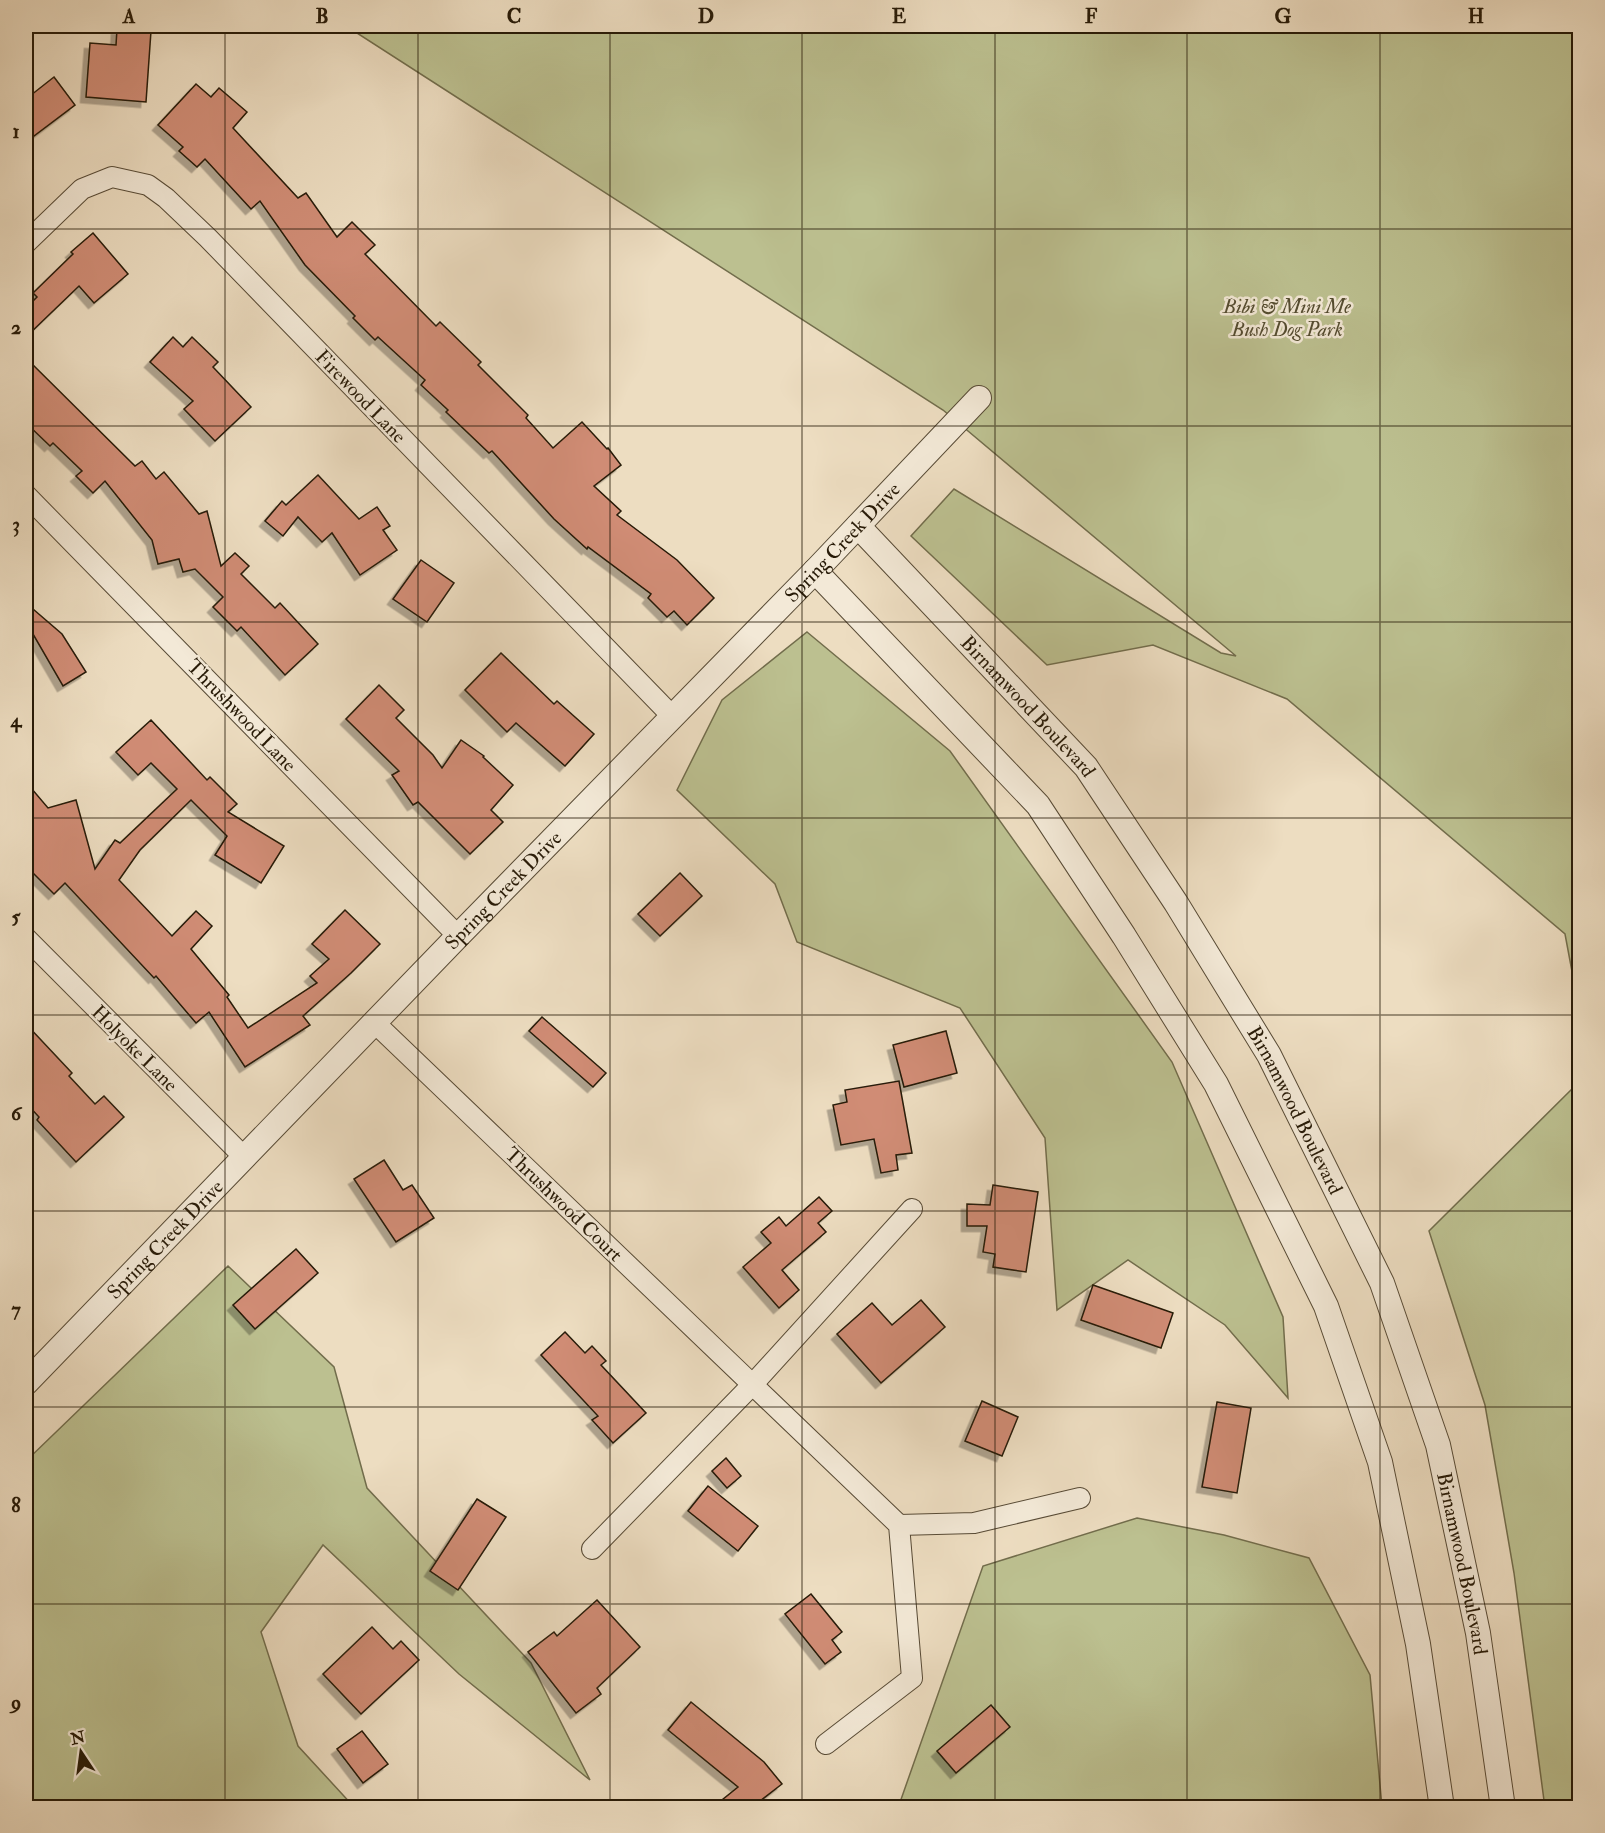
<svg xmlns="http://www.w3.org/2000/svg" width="1605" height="1833" font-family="'IM FELL Double Pica',serif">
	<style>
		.green { fill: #bcc090; stroke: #726d4c; stroke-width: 1.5 }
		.building { fill: #d08c74; stroke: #271a07; stroke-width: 1.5; filter: url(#shadow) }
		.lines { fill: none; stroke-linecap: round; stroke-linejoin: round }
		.minor-casing { stroke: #584b36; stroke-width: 22 }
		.tertiary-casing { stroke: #584b36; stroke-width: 26 }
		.minor { stroke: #f3e9d7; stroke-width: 20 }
		.tertiary { stroke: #f3e9d7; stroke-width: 24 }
		.grid { fill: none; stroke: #271a07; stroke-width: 1.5; stroke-opacity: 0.55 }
		.labels { text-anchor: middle; stroke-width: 5; stroke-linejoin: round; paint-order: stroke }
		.park-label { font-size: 20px; font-style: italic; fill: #544c30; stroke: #f3e9d7 }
		.street-label { font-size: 20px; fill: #271a07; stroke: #f3e9d7 }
		.neatline { fill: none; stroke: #271a07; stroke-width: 2 }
		.grid-label { font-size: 20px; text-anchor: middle; font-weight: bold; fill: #271a07 }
	</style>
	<defs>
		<filter id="shadow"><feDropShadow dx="-5.5" dy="5.5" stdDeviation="0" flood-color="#0004"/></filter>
	</defs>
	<rect width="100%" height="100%" fill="#edddc1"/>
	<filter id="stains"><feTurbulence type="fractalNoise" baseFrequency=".00333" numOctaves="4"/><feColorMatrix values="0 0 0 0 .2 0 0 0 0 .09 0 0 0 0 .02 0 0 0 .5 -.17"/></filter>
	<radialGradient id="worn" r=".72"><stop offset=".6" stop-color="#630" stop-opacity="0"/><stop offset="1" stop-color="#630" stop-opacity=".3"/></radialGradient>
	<g class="green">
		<path d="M 346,26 L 1579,26 L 1579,1009 L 1565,934 L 1287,699 L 1153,645 L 1047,665 L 911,536 L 954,489 L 1221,653 L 1236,656 L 943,410 Z"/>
		<path d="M 807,632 L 950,751 L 1172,1062 L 1283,1317 L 1288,1398 L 1225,1325 L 1128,1260 L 1057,1310 L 1045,1138 L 960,1008 L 797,942 L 775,884 L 677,790 L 722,700 Z"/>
		<path d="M 1579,1082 L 1580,1807 L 1545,1808 L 1514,1573 L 1485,1405 L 1429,1231 Z"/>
		<path d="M 228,1266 L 334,1367 L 367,1488 L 531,1663 L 590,1780 L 459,1674 L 323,1545 L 261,1632 L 298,1746 L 354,1807 L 26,1808 L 26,1461 Z"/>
		<path d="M 1137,1518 L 1224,1535 L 1309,1558 L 1370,1675 L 1382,1807 L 898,1808 L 983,1566 Z"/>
	</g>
	<g class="building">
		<path d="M 117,29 L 151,31 L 146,102 L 86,97 L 90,43 L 116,45 Z"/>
		<path d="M 54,77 L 75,105 L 26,142 L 26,99 Z"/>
		<path d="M 196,84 L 211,97 L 219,88 L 247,112 L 233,128 L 298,198 L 306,193 L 337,237 L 352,222 L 375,245 L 365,254 L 436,326 L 440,322 L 481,362 L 478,365 L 528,415 L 526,418 L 553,448 L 582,422 L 607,449 L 608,448 L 621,465 L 594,486 L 621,511 L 617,515 L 677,560 L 714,598 L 687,625 L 674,611 L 667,617 L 648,598 L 651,594 L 588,547 L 587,549 L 554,519 L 492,451 L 489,453 L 446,412 L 448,410 L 421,385 L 425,380 L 378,337 L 375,340 L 353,318 L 355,316 L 305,265 L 260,201 L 251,209 L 205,159 L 197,167 L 179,151 L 183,147 L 158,125 Z"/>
		<path d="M 93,233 L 128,274 L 94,303 L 79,286 L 26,337 L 26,308 L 37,297 L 33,293 L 73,254 L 71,252 Z"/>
		<path d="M 173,337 L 183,347 L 192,337 L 218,362 L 213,367 L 251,407 L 215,441 L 184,409 L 193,401 L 150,362 Z"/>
		<path d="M 26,358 L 135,466 L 142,461 L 156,479 L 164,472 L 199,514 L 207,511 L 221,566 L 235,553 L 249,566 L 241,574 L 275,608 L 280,603 L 318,644 L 285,675 L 241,627 L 237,631 L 213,607 L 223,597 L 195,569 L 183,572 L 179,559 L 158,564 L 152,540 L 105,481 L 93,493 L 76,476 L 82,471 L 53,443 L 50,446 L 26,423 Z"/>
		<path d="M 318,475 L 359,519 L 377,507 L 390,526 L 383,530 L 397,550 L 360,575 L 332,533 L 322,542 L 298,517 L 283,536 L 265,521 L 282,501 L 286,505 Z"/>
		<path d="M 421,560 L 454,583 L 427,622 L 393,599 Z"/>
		<path d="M 26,603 L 62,634 L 86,672 L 63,686 L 26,622 Z"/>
		<path d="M 501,653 L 554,704 L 557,701 L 594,734 L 565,766 L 516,723 L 507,732 L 465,690 Z"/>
		<path d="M 379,685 L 404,710 L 396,718 L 433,755 L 442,768 L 461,740 L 484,756 L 483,757 L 513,785 L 491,810 L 503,822 L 470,854 L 418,802 L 413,805 L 392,775 L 399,771 L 346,719 Z"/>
		<path d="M 151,720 L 207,780 L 210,777 L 237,804 L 228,812 L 284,846 L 261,883 L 215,855 L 227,836 L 191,800 L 140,850 L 119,880 L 172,936 L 196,911 L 212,926 L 191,949 L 229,995 L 227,997 L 248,1028 L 317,983 L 310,976 L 329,959 L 312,944 L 345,910 L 380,944 L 351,973 L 303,1016 L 310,1025 L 245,1067 L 209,1012 L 196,1023 L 156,976 L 154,978 L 65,883 L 54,894 L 26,866 L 26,782 L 48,808 L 76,800 L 95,869 L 115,840 L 120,843 L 177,789 L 151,763 L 138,775 L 116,752 Z"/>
		<path d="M 680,873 L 702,896 L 660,936 L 638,914 Z"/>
		<path d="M 542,1017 L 606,1073 L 593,1087 L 529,1031 Z"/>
		<path d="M 26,1024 L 72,1073 L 69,1076 L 95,1104 L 104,1096 L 124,1117 L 76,1162 L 37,1120 L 39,1117 L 26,1103 Z"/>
		<path d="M 946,1031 L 957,1073 L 904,1087 L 893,1045 Z"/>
		<path d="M 899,1081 L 912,1153 L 896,1155 L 898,1170 L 881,1173 L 874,1139 L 841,1145 L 833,1105 L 847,1102 L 845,1090 Z"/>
		<path d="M 384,1160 L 403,1190 L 412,1185 L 434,1218 L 396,1242 L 354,1179 Z"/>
		<path d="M 993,1185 L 1038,1192 L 1026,1272 L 993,1267 L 995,1254 L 983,1252 L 987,1226 L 967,1226 L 967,1204 L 990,1205 Z"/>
		<path d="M 819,1197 L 832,1211 L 818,1223 L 826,1232 L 782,1270 L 799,1290 L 779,1308 L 743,1267 L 771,1243 L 761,1232 L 779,1217 L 786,1226 Z"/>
		<path d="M 296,1249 L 318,1273 L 255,1329 L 233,1305 Z"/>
		<path d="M 1093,1285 L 1173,1313 L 1161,1348 L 1081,1320 Z"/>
		<path d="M 921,1300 L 945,1327 L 881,1383 L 837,1334 L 872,1303 L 892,1325 Z"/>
		<path d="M 565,1332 L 585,1353 L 592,1346 L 606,1361 L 601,1365 L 646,1413 L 613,1443 L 592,1420 L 598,1416 L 541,1355 Z"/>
		<path d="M 982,1401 L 1018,1417 L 1002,1456 L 965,1441 Z"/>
		<path d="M 1217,1402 L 1251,1408 L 1237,1493 L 1202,1487 Z"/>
		<path d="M 726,1458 L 741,1476 L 727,1488 L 712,1471 Z"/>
		<path d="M 708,1486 L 758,1526 L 738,1551 L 688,1511 Z"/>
		<path d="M 477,1499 L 506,1517 L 458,1590 L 430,1571 Z"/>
		<path d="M 811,1594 L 842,1632 L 832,1640 L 841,1652 L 825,1664 L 785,1614 Z"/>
		<path d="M 597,1600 L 640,1647 L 597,1688 L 601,1694 L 576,1713 L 528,1652 L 554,1632 L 557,1636 Z"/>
		<path d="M 372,1627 L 393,1649 L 401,1641 L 419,1660 L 361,1714 L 323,1674 Z"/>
		<path d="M 691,1702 L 764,1762 L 782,1784 L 751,1808 L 712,1808 L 738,1787 L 668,1730 Z"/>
		<path d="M 991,1705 L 1010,1727 L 956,1773 L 937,1751 Z"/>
		<path d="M 362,1731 L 388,1764 L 363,1783 L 337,1749 Z"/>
	</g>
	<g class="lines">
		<g class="minor-casing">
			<g id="minor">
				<path d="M 26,243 L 82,189 L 112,177 L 148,185 L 166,198 L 208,238 L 672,716"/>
				<path d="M 26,495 L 458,936"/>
				<path d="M 26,938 L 245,1158"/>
				<path d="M 375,1023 L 899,1525 L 912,1678 L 826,1744"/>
				<path d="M 899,1525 L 974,1523 L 1080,1498"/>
				<path d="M 592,1549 L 753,1384 L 912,1209"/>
			</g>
		</g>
		<g class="tertiary-casing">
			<g id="tertiary">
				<path id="s1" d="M 858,526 L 1086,767 L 1176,903 L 1269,1055 L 1382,1283 L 1438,1445 L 1478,1633 L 1503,1808"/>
				<path d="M 815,571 L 1038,805 L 1124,936 L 1216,1084 L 1326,1306 L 1380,1462 L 1418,1644 L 1442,1808"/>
				<path id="s2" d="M 26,1383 L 458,936 L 815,571 L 979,398"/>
			</g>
		</g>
		<use href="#minor" class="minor"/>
		<use href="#tertiary" class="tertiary"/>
	</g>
	<path class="grid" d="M 225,26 L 225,1808M 418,26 L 418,1808M 610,26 L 610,1808M 802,26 L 802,1808M 995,26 L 995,1808M 1187,26 L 1187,1808M 1380,26 L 1380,1808M 26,229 L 1580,229M 26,426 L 1580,426M 26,622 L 1580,622M 26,818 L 1580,818M 26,1015 L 1580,1015M 26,1211 L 1580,1211M 26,1407 L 1580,1407M 26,1604 L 1580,1604"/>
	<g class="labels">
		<g class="park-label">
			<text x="1287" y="313">Bibi &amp; Mini Me<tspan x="1287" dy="23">Bush Dog Park</tspan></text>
		</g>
		<g class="street-label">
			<text transform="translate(361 396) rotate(46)" y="7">Firewood Lane</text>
			<text dy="7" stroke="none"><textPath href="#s2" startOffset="1172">Spring Creek Drive</textPath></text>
			<text dy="7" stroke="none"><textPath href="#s1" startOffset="248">Birnamwood Boulevard</textPath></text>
			<text transform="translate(242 715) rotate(46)" y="7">Thrushwood Lane</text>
			<text dy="7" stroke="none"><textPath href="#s2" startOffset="686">Spring Creek Drive</textPath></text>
			<text transform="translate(135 1048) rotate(45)" y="7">Holyoke Lane</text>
			<text dy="7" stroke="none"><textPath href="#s1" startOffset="734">Birnamwood Boulevard</textPath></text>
			<text transform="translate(564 1204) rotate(44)" y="7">Thrushwood Court</text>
			<text dy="7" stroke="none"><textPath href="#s2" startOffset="200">Spring Creek Drive</textPath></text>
			<text dy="7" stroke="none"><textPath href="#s1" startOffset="1220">Birnamwood Boulevard</textPath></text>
		</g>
	</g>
	<rect width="1605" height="1833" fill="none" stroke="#edddc1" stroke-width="66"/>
	<g transform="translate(81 1752) rotate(347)" stroke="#f3e9d7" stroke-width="4.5" paint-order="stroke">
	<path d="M0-4.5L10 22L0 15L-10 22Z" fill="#271a07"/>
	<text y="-9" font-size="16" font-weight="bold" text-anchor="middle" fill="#271a07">N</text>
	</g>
	<rect x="33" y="33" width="1539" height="1767" class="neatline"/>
	<g class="grid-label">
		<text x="129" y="23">A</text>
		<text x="322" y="23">B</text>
		<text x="514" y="23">C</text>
		<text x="706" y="23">D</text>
		<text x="899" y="23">E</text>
		<text x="1091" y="23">F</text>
		<text x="1283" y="23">G</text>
		<text x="1476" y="23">H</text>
		<text x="16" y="138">1</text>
		<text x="16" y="334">2</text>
		<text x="16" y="531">3</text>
		<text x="16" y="727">4</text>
		<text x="16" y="923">5</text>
		<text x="16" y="1120">6</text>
		<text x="16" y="1316">7</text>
		<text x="16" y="1512">8</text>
		<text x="16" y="1709">9</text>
	</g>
	<rect width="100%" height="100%" filter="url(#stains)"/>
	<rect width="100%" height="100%" fill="url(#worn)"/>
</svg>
